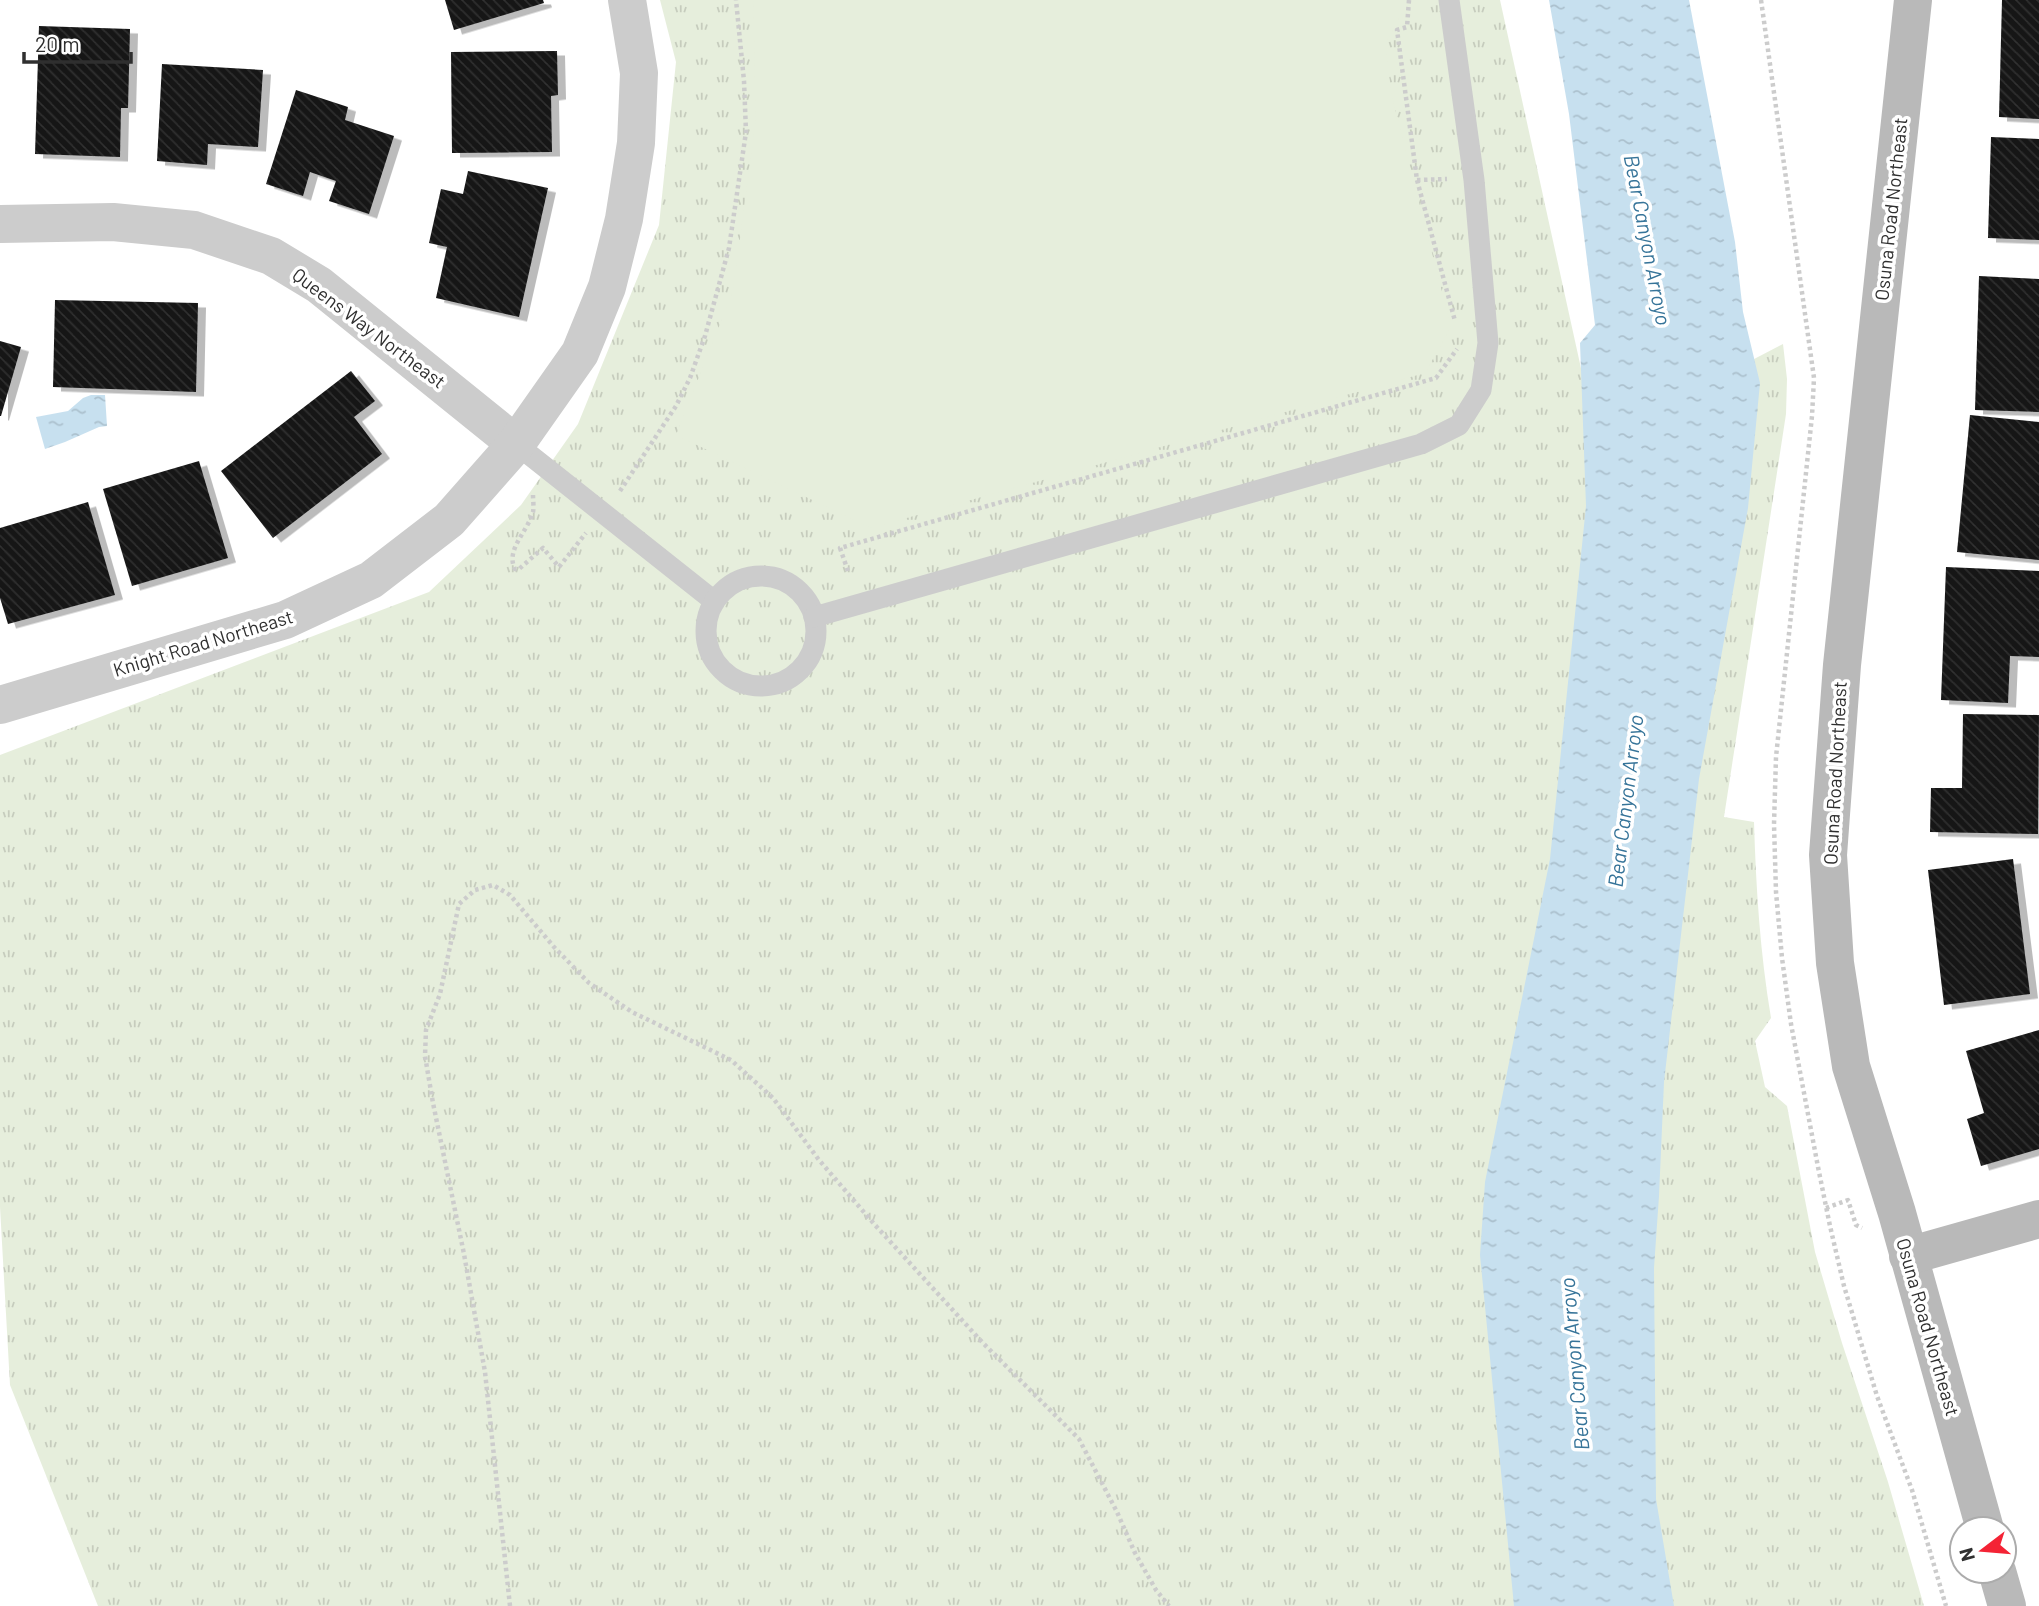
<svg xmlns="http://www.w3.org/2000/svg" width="2039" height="1606" font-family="Barlow,sans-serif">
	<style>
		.grass { fill: url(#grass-tufts) }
		.pitch { fill: #e6eedc }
		.water { fill: url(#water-ripples) }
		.building { fill: url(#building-back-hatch); filter: url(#shadow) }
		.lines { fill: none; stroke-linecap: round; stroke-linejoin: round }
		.path { stroke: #ccc; stroke-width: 4.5; stroke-dasharray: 3.5 3.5; stroke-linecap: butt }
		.lane { stroke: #ccc; stroke-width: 21 }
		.street { stroke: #ccc; stroke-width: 38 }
		.secondary { stroke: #b9b9b9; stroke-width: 38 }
		.labels { text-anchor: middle; stroke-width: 7; stroke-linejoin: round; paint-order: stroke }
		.street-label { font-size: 19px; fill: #2f2f2f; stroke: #fff }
		.water-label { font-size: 21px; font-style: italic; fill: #367499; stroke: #fff }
	</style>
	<defs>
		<pattern id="grass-tufts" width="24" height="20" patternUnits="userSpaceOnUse" patternTransform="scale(1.75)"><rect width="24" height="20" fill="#e6eedc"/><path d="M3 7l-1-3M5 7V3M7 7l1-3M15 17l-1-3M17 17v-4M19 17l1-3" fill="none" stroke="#c6ccbd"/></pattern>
		<pattern id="water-ripples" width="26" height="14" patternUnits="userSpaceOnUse" patternTransform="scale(1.75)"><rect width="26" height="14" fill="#c7e0ef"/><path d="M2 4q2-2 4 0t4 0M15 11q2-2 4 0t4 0" fill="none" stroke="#abc0cd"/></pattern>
		<pattern id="building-back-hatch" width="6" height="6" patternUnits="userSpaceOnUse" patternTransform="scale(1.75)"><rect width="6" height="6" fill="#161616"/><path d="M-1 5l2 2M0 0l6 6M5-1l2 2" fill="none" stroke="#303030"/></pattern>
		<filter id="shadow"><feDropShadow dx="8" dy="4.5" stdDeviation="0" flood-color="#0004"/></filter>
	</defs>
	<rect width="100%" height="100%" fill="#fff"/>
	<path class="grass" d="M 660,0 L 1500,0 L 1597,441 L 1783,344 L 1787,379 L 1786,414 L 1724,817 L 1754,822 C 1756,888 1760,952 1771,1018 L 1755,1041 L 1765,1087 L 1787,1106 L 1815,1252 L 1842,1343 L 1888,1482 L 1924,1606 L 98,1606 L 10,1385 L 0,1207 L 0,755 L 429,592 L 521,505 L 578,424 L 659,225 L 676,62 Z"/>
	<path class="pitch" d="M 753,0 L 1405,0 L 1406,5 L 1385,45 L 1392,97 L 1451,327 L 1425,373 L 871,528 L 676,435 L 733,291 L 756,118 Z"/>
	<g class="water">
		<path d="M 1549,0 L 1689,0 L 1735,242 L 1743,312 L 1760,383 L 1748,508 L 1699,779 L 1664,1082 L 1659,1196 L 1654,1268 L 1656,1499 L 1674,1606 L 1514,1606 L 1480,1255 L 1485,1182 L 1550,859 L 1586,506 L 1580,343 L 1595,325 L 1569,114 Z"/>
		<path d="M 91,395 L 105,395 L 107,426 L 99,427 L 65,442 L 45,449 L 36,417 L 68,411 L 83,398 Z"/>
	</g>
	<g class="building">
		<path d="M 445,0 L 543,0 L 544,3 L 454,30 Z"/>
		<path d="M 2002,0 L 2039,0 L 2039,119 L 1999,117 Z"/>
		<path d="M 39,26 L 130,29 L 128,108 L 121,108 L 120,157 L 35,154 Z"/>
		<path d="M 557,51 L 558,95 L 551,96 L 552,152 L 452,153 L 451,52 Z"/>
		<path d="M 162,64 L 263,70 L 258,147 L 208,144 L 207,165 L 157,161 Z"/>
		<path d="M 296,90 L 348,107 L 345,120 L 394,136 L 369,214 L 329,201 L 336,181 L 310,172 L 303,196 L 266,184 Z"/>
		<path d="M 1991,137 L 2039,139 L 2039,240 L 1988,238 Z"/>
		<path d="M 468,171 L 548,188 L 519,317 L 436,298 L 447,247 L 429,243 L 441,189 L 463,194 Z"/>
		<path d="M 1979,276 L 2039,279 L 2039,412 L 1975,410 Z"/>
		<path d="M 55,300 L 198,303 L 196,392 L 53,387 Z"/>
		<path d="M 0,341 L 21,347 L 1,416 L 0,416 Z"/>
		<path d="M 351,371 L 375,401 L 354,417 L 382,454 L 273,538 L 221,471 Z"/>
		<path d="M 1970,415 L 2039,422 L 2039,560 L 1957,552 Z"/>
		<path d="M 199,461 L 228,558 L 132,586 L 103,489 Z"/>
		<path d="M 88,502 L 115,595 L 8,624 L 0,598 L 0,528 Z"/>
		<path d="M 1946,567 L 2039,571 L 2039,657 L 2010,656 L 2008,703 L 1941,700 Z"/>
		<path d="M 1963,714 L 2039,715 L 2038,834 L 1930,832 L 1931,788 L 1962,788 Z"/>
		<path d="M 2013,859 L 2030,994 L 1944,1005 L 1928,870 Z"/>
		<path d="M 2039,1030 L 2039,1149 L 1981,1166 L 1967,1119 L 1984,1113 L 1966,1051 Z"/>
	</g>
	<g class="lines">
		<g class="path">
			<path d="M 1409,0 L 1407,27 L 1397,30 L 1417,180 L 1455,321"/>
			<path d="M 1761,0 L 1814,378 L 1812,416 L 1776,757 L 1774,824 L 1776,892 L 1782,958 L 1791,1024 L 1818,1167 L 1830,1226 L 1844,1286 L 1877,1396 L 1912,1490 L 1946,1606"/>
			<path d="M 1417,180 L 1447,179"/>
			<path d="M 620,491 L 676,406 L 690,378 L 705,336 L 729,248 L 746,132 L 744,81 L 736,0"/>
			<path d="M 533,495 C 533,500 534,507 533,512 C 528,531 505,550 515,569 L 519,569 L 543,548 L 559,567 L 586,533"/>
			<path d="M 848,571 L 840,548 L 1436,378 L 1457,349"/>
			<path d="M 1826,1208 L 1848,1200 L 1856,1225 L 1862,1228"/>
			<path d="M 510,1606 L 485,1372 L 464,1254 L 433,1103 L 425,1056 L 426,1030 L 440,994 L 459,904 L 475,890 L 493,885 L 510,895 L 554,947 L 589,983 L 632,1012 L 731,1060 L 773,1098 L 819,1160 L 875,1225 L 982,1342 L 1079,1439 L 1117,1512 L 1135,1553 L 1156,1590 L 1169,1606"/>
		</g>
		<g class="lane">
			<path d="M 516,444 L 714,601"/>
			<circle cx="761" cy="631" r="55"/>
			<path d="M 814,617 L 1421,444 L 1459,425 L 1481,390 L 1488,343 L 1474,180 L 1449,0"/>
		</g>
		<g class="street">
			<path d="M 0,224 L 113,222 L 194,230 L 271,256 L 319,285 L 516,444"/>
			<path d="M 0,705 L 285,620 L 371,580 L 449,520 L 516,444 L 580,353 L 607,287 L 624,219 L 636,143 L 639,73 L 627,0"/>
		</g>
		<g class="secondary">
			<path d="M 1913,0 L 1842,665 L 1828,855 L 1835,963 L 1851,1066 L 1897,1213 L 1985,1529"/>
			<path d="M 1908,1256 L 2039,1219"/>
			<path d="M 1997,1571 L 2007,1606"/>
		</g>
	</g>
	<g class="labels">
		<g class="street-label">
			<text transform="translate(1891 209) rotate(-84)" y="7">Osuna Road Northeast</text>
			<text transform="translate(369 328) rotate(37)" y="7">Queens Way Northeast</text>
			<text transform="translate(203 643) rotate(-17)" y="7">Knight Road Northeast</text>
			<text transform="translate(1835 773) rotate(-87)" y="7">Osuna Road Northeast</text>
			<text transform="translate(1928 1327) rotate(74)" y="7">Osuna Road Northeast</text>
		</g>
		<g class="water-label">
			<text transform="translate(1647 240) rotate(79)" y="7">Bear Canyon Arroyo</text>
			<text transform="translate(1626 801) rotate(-83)" y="7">Bear Canyon Arroyo</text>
			<text transform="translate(1575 1364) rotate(-95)" y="7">Bear Canyon Arroyo</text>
		</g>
	</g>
	<g transform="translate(1983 1550) rotate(254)"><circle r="33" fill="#ffffff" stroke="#acacac" stroke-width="2"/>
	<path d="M0-5L12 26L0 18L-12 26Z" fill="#f42335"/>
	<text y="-10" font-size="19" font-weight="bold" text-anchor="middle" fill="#2f2f2f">N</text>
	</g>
	<path d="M24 52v10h107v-10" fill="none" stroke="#2f2f2f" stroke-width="3.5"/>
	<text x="35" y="52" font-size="21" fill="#2f2f2f" stroke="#ffffff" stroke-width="5" paint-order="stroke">20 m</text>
</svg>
